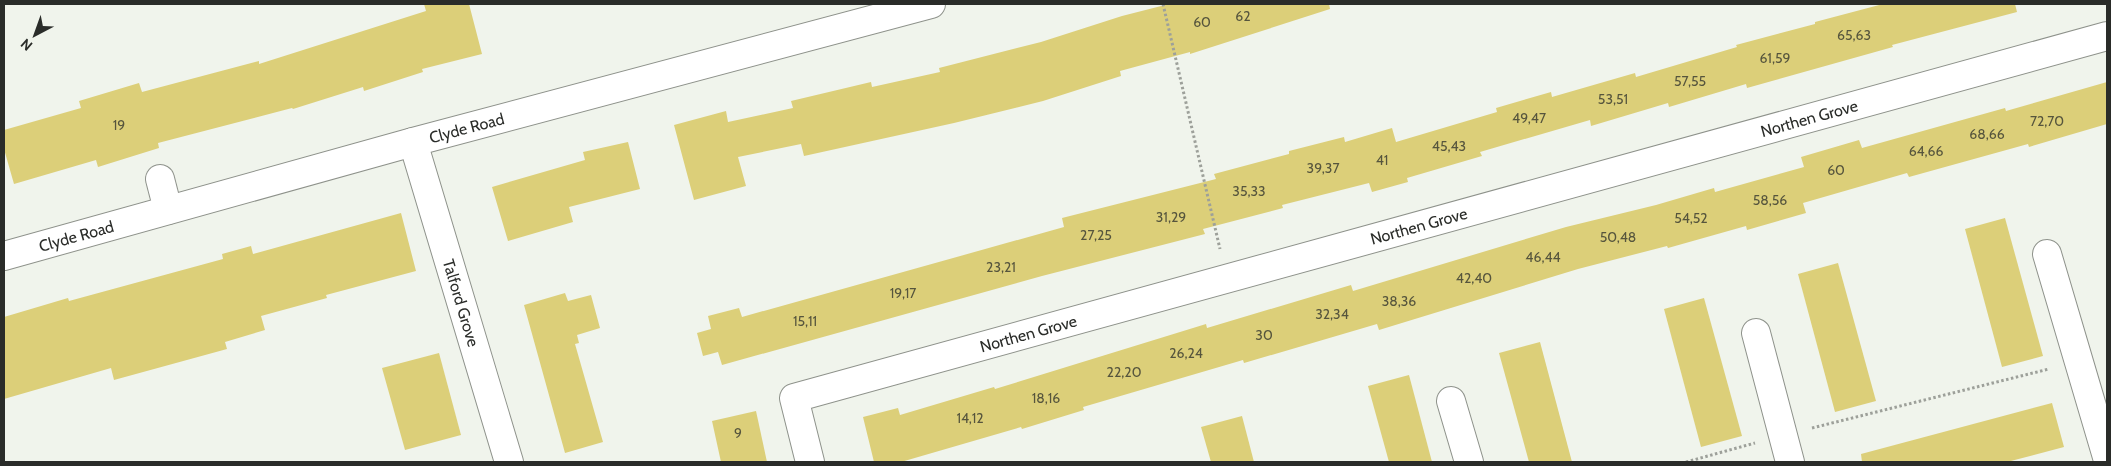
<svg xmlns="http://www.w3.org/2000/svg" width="2111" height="466" font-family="Cabin,sans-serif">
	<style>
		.building { fill: #dccf79 }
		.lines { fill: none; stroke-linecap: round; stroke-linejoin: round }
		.minor-casing { stroke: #8e928b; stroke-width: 30 }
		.path { stroke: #9da09a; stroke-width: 3; stroke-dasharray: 2.5 2.5; stroke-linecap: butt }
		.minor { stroke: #fff; stroke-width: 28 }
		.labels { text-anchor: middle; stroke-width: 4; stroke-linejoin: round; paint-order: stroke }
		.number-label { font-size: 14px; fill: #56553d }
		.street-label { font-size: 16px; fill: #2a2c29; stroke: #f0f4ec }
	</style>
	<rect width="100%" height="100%" fill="#f0f4ec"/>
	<g class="building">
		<path d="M 424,4 L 469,4 L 482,54 L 422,69 L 423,72 L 364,91 L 363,87 L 293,109 L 292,108 L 158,143 L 159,148 L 98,167 L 96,160 L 14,184 L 4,149 L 4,130 L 81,108 L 79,101 L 139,83 L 142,92 L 259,61 L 259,64 L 426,11 Z"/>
		<path d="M 1169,4 L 1329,4 L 1330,9 L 1190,54 L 1190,52 L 1120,71 L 1121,76 L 1043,101 L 954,123 L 804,156 L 801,144 L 738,157 L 746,186 L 694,200 L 674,125 L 726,111 L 728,122 L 793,108 L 791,101 L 871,82 L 872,87 L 940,72 L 939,68 L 1041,42 L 1122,16 Z"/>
		<path d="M 1883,4 L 2015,4 L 2017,12 L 1892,45 L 1893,47 L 1747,88 L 1746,84 L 1669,107 L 1668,103 L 1591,126 L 1590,120 L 1480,152 L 1482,156 L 1407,178 L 1408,182 L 1372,192 L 1369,183 L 1282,205 L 1283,208 L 1203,229 L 1205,234 L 1042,276 L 722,365 L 718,352 L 703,356 L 697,333 L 711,329 L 708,316 L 739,308 L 742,317 L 1064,227 L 1062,218 L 1216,179 L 1214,174 L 1289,154 L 1289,151 L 1344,137 L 1345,142 L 1392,128 L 1396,142 L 1497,112 L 1496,108 L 1551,92 L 1552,97 L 1635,73 L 1636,77 L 1737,47 L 1736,45 L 1815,24 L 1815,22 Z"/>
		<path d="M 2107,82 L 2107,124 L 2029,147 L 2028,144 L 1909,177 L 1907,173 L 1803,203 L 1806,213 L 1747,230 L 1746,226 L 1668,248 L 1667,246 L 1578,269 L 1379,330 L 1377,324 L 1244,363 L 1243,360 L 1083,407 L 1084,410 L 1022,429 L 1021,427 L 901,462 L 874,462 L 863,417 L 898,408 L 900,415 L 994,387 L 995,389 L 1206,324 L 1207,328 L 1351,285 L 1353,291 L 1566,227 L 1656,205 L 1714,188 L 1715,192 L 1804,167 L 1801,157 L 1859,140 L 1862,148 L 2005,108 L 2006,111 Z"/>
		<path d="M 628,142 L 640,189 L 569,207 L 573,222 L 508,241 L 492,187 L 585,160 L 583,152 Z"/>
		<path d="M 401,213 L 416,271 L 326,295 L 327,298 L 261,316 L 265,330 L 225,342 L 227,349 L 114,380 L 111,368 L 4,399 L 4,317 L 68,298 L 69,301 L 223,259 L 222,254 L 251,246 L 253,254 Z"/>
		<path d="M 2005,218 L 2043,356 L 2002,367 L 1965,229 Z"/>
		<path d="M 1838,263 L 1876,401 L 1835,412 L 1798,274 Z"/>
		<path d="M 565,293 L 568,301 L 591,295 L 600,328 L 577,335 L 579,343 L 575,344 L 603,442 L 565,453 L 524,305 Z"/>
		<path d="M 1704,298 L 1742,436 L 1701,447 L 1664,309 Z"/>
		<path d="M 1540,342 L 1572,462 L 1529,462 L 1499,353 Z"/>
		<path d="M 439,353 L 461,435 L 405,450 L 382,368 Z"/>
		<path d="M 1409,375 L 1432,462 L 1389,462 L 1368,386 Z"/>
		<path d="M 2052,403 L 2064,447 L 2007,462 L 1862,462 L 1861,454 Z"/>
		<path d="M 756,411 L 767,462 L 721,462 L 712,421 Z"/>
		<path d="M 1242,416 L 1254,462 L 1211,462 L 1201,427 Z"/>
	</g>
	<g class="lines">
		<g class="minor-casing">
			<g id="minor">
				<path id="s1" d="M 413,142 L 509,462"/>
				<path d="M 160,179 L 168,210"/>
				<path d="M 2047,254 L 2107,457"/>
				<path id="s2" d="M 4,256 L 413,142 L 931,4"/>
				<path d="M 1756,333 L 1790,462"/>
				<path d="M 1451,401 L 1469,462"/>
				<path id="s3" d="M 810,462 L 794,398 L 2107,36"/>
			</g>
		</g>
		<g class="path">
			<path d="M 1163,4 L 1220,249"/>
			<path d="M 1812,428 L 2049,369"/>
			<path d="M 1686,462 L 1755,443"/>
		</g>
		<use href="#minor" class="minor"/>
	</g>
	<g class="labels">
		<g class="number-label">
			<text x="1243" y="21">62</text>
			<text x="1202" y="27">60</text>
			<text x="1854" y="40">65,63</text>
			<text x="1775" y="63">61,59</text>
			<text x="1690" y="86">57,55</text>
			<text x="1613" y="104">53,51</text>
			<text x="1529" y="123">49,47</text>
			<text x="2047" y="126">72,70</text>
			<text x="119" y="130">19</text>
			<text x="1987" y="139">68,66</text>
			<text x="1449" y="151">45,43</text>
			<text x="1926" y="156">64,66</text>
			<text x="1382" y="165">41</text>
			<text x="1323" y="173">39,37</text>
			<text x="1836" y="175">60</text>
			<text x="1249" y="196">35,33</text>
			<text x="1770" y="205">58,56</text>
			<text x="1171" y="222">31,29</text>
			<text x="1691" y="223">54,52</text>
			<text x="1096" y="240">27,25</text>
			<text x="1618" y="242">50,48</text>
			<text x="1543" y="262">46,44</text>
			<text x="1001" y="272">23,21</text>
			<text x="1474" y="283">42,40</text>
			<text x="903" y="298">19,17</text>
			<text x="1399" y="306">38,36</text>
			<text x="1332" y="319">32,34</text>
			<text x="805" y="326">15,11</text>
			<text x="1264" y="340">30</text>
			<text x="1186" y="358">26,24</text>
			<text x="1124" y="377">22,20</text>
			<text x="1046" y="403">18,16</text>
			<text x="970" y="423">14,12</text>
			<text x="738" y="438">9</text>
		</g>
		<g class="street-label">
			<text dy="6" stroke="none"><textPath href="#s3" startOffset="1119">Northen Grove</textPath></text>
			<text dy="6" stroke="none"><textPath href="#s2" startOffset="480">Clyde Road</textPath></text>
			<text dy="6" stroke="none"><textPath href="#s3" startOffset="714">Northen Grove</textPath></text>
			<text dy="6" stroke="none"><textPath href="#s2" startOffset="75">Clyde Road</textPath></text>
			<text dy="6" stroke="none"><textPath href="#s1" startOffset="168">Talford Grove</textPath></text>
			<text dy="6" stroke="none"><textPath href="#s3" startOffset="309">Northen Grove</textPath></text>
		</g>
	</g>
	<rect width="2111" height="466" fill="none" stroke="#2a2c29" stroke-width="10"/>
	<g transform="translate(35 35) rotate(221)" stroke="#f0f4ec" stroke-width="4" paint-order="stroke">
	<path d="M0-4L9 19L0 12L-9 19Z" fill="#2a2c29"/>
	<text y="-8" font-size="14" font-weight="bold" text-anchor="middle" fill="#2a2c29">N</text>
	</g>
</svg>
